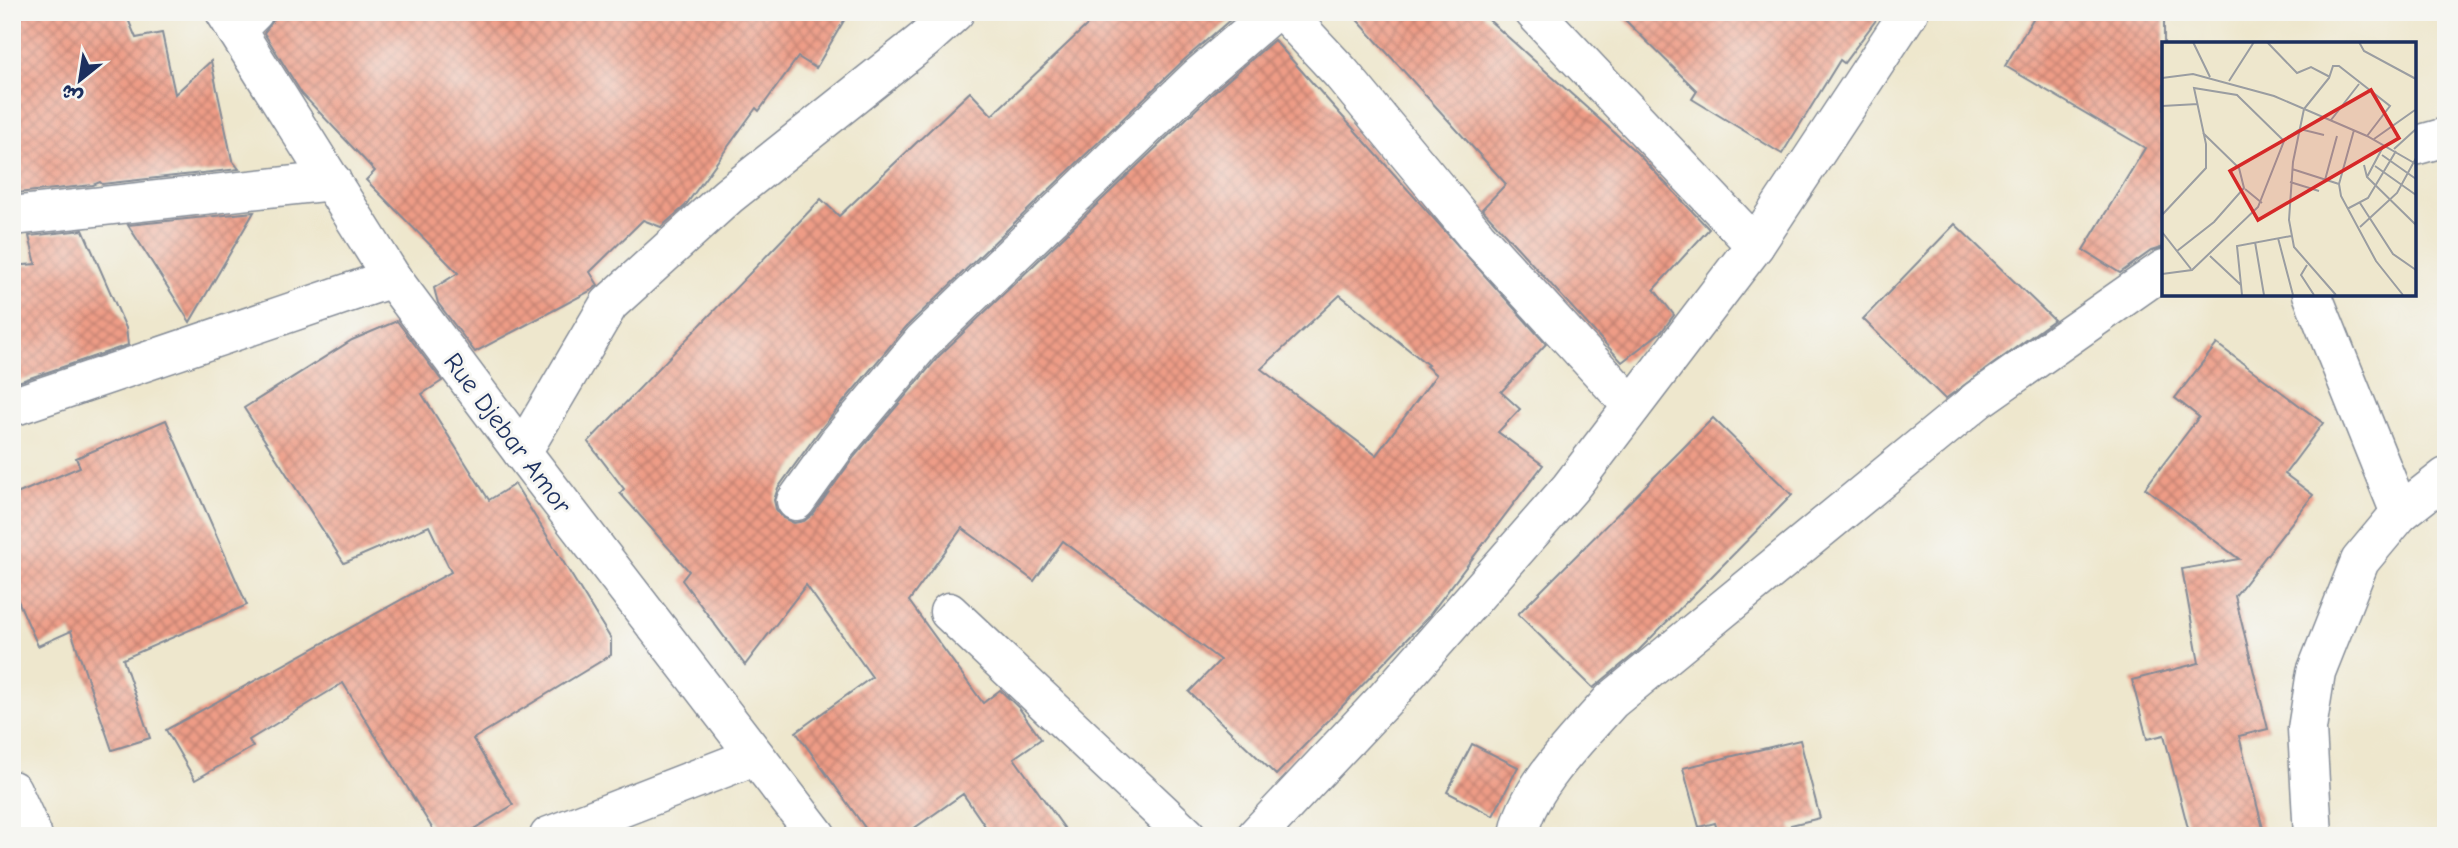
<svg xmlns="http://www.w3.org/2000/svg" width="2458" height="848" font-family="'Comic Neue','Playpen Sans Arabic',sans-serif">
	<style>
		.building { fill: url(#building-cross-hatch); fill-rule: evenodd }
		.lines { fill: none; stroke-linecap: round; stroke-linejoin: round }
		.street-casing { stroke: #848b96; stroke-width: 41 }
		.primary-casing { stroke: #848b96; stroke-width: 41 }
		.street { stroke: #fff; stroke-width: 38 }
		.primary { stroke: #fff; stroke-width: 38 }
		.labels { text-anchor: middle; stroke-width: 6; stroke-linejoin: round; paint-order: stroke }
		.street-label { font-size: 26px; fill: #1b2f5e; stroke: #f6f6f2 }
		.inset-road { fill: none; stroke: #9a9da1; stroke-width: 2 }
		.view { fill: #d62828; fill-opacity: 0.15; stroke: #d62828; stroke-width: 3.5 }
		.inset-edge { fill: none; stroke: #1b2f5e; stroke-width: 3.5 }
	</style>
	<defs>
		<pattern id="building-cross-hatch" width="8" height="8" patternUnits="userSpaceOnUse" patternTransform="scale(1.75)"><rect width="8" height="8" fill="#ee9c86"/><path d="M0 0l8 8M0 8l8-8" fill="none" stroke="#c08071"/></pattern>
	</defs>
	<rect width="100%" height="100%" fill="#f6f6f2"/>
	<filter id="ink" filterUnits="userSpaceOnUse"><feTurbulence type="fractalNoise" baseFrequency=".0143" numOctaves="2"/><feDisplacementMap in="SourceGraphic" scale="14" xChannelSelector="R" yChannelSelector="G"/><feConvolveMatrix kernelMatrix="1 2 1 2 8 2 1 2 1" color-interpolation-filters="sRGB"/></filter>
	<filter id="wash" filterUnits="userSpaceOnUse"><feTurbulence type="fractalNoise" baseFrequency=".00686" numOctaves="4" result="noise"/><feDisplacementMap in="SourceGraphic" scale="28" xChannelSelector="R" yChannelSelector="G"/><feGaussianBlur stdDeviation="1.57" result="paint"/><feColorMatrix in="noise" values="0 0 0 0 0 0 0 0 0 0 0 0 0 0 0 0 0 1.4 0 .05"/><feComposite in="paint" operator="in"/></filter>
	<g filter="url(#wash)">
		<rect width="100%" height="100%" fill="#eee7cd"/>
		<g id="blocks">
			<g class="building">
				<path d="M 12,12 L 125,12 L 136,38 L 162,33 L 175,94 L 211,61 L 232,160 L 239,169 L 102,184 L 100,182 L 93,185 L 17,193 L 12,175 Z"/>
				<path d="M 275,12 L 849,12 L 816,68 L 798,57 L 759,111 L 756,108 L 685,206 L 661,227 L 643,220 L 590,272 L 598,285 L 592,290 L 475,352 L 438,303 L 434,288 L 458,273 L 366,180 L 375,171 L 302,94 L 264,33 L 275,18 Z"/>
				<path d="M 1101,12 L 1239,12 L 1184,60 L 906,327 L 820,430 L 778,488 L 774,500 L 776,509 L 783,518 L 794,523 L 804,521 L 813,514 L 854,457 L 939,356 L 1214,92 L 1274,40 L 1546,344 L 1501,392 L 1520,409 L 1498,432 L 1543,465 L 1428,617 L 1276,775 L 1189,692 L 1220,660 L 1063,541 L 1034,581 L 962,528 L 909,601 L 983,703 L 1000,690 L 1019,708 L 1041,739 L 1014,758 L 1070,836 L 992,836 L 963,794 L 903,836 L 871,836 L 796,732 L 872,677 L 806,585 L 745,665 L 682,580 L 689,571 L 620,493 L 624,489 L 588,442 L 821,199 L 839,216 L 970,92 L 992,115 ZM 1340,295 L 1428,365 L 1426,366 L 1436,375 L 1376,455 L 1261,369 Z"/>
				<path d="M 1350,12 L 1480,12 L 1636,152 L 1709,229 L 1654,289 L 1674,315 L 1662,331 L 1622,362 L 1482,209 L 1506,184 Z"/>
				<path d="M 1617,12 L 1882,12 L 1844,63 L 1840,60 L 1782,154 L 1692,99 L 1697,91 Z"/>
				<path d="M 2037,12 L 2164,12 L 2164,247 L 2151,251 L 2120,273 L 2083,250 L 2145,148 L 2005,66 Z"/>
				<path d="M 254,212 L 190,322 L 128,225 Z"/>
				<path d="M 1955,224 L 2054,320 L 1945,399 L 1863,319 Z"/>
				<path d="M 83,230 L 126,328 L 128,345 L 12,384 L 12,266 L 36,264 L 29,236 Z"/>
				<path d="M 397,321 L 442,381 L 422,394 L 489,500 L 515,484 L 611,639 L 611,655 L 473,739 L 513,805 L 462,836 L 437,836 L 343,683 L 249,740 L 253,747 L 195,780 L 166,730 L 451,572 L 429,526 L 344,563 L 244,408 L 352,340 Z"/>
				<path d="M 2217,344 L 2323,423 L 2285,474 L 2313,495 L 2235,596 L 2268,729 L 2239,736 L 2265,836 L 2190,836 L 2164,735 L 2147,739 L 2132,680 L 2199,663 L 2182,569 L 2239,559 L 2145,488 L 2199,417 L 2175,398 Z"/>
				<path d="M 1713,418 L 1792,495 L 1637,652 L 1593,688 L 1518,614 Z"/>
				<path d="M 166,420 L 247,605 L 123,659 L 150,738 L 112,750 L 71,631 L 38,646 L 12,587 L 12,496 L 80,467 L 76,458 Z"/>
				<path d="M 1800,740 L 1820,818 L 1791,825 L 1794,836 L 1719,836 L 1715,823 L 1699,827 L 1683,768 Z"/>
				<path d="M 1472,744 L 1518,767 L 1493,816 L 1447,792 Z"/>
			</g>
		</g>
	</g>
	<g filter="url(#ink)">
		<use href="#blocks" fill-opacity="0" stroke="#848b96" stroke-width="2"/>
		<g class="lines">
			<g class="street-casing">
				<g id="street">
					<path d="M 1284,12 L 1341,73 L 1477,237 L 1632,406"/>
					<path d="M 1534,12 L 1755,245"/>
					<path d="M 236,30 L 254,12"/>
					<path d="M 2414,146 L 2446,137"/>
					<path d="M 12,216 L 332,181"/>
					<path d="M 2312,294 L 2400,513"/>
					<path d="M 12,407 L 392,278"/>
					<path d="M 522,452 L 609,304 L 728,196 L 924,40 L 955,12"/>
					<path d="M 796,501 L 837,444 L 923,341 L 1199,76 L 1273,12"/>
					<path d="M 949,612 L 1187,836"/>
					<path d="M 12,790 L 33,836"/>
					<path d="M 549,836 L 755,756"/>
					<path d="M 1256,836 L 1386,698 L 1570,488 L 1755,245 L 1909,12"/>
					<path d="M 1519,836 C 1523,792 1582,734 1611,701 L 1979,399 L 2164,269"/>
					<path d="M 2313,836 L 2307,729 L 2316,672 L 2360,561 L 2400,513 L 2446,477"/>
				</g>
			</g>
			<g class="primary-casing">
				<path id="primary" d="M 225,12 L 392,278 L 522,452 L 817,836"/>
			</g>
			<use href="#street" class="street"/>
			<use href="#primary" class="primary"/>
		</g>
	</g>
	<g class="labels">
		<g class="street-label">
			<text transform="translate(508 433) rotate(53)" y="9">Rue Djebar Amor</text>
		</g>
	</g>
	<g transform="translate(2162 42)">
		<rect width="254" height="254" fill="#eee7cd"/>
		<path class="inset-road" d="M 31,0 L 48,35M 105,0 L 135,31 L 149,25 L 168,35M 197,0 L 202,9 L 254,37M 0,36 L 31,32 L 112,54 L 205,94 L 254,122M 67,39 L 92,0M 0,64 L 36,62M 169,78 L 197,42M 192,88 L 177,142 L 179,154 L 214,219 L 241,253M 212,97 L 253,68M 122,98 L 138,87 L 162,93M 232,107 L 254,87M 220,113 L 254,137M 202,123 L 205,135 L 254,183M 213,124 L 254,153M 130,127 L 177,142M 205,135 L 222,103M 163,138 L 175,94M 128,140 L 157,149M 83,147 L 100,161M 198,161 L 231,212 L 254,228M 185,167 L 206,156 L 234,109M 0,173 L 44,126 L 44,102 L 32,46 L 75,53 L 122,99 L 96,165 L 30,228 L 0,232M 198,185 L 235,151 L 254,116M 0,190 L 29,227M 116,196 L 131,253M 93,200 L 102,253M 15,209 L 52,180 L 82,146 L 77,126 L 41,91M 48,214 L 79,243 L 80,253M 145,223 L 139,233 L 152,253M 79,243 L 75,204 L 129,194M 174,253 L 132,205 L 127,178 L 131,120 L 142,67 L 167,36 L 171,24 L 177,24 L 228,64 L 205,94"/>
		<path class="view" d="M 209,48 L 237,96 L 96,178 L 68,129 Z"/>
		<rect width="254" height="254" class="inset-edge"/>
	</g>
	<rect width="2458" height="848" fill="none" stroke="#f6f6f2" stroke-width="42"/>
	<g transform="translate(80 80) rotate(210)" stroke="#f6f6f2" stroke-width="5" paint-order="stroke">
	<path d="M0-5L12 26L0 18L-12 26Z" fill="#1b2f5e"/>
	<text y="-10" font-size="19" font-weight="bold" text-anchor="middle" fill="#1b2f5e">ش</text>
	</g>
</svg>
